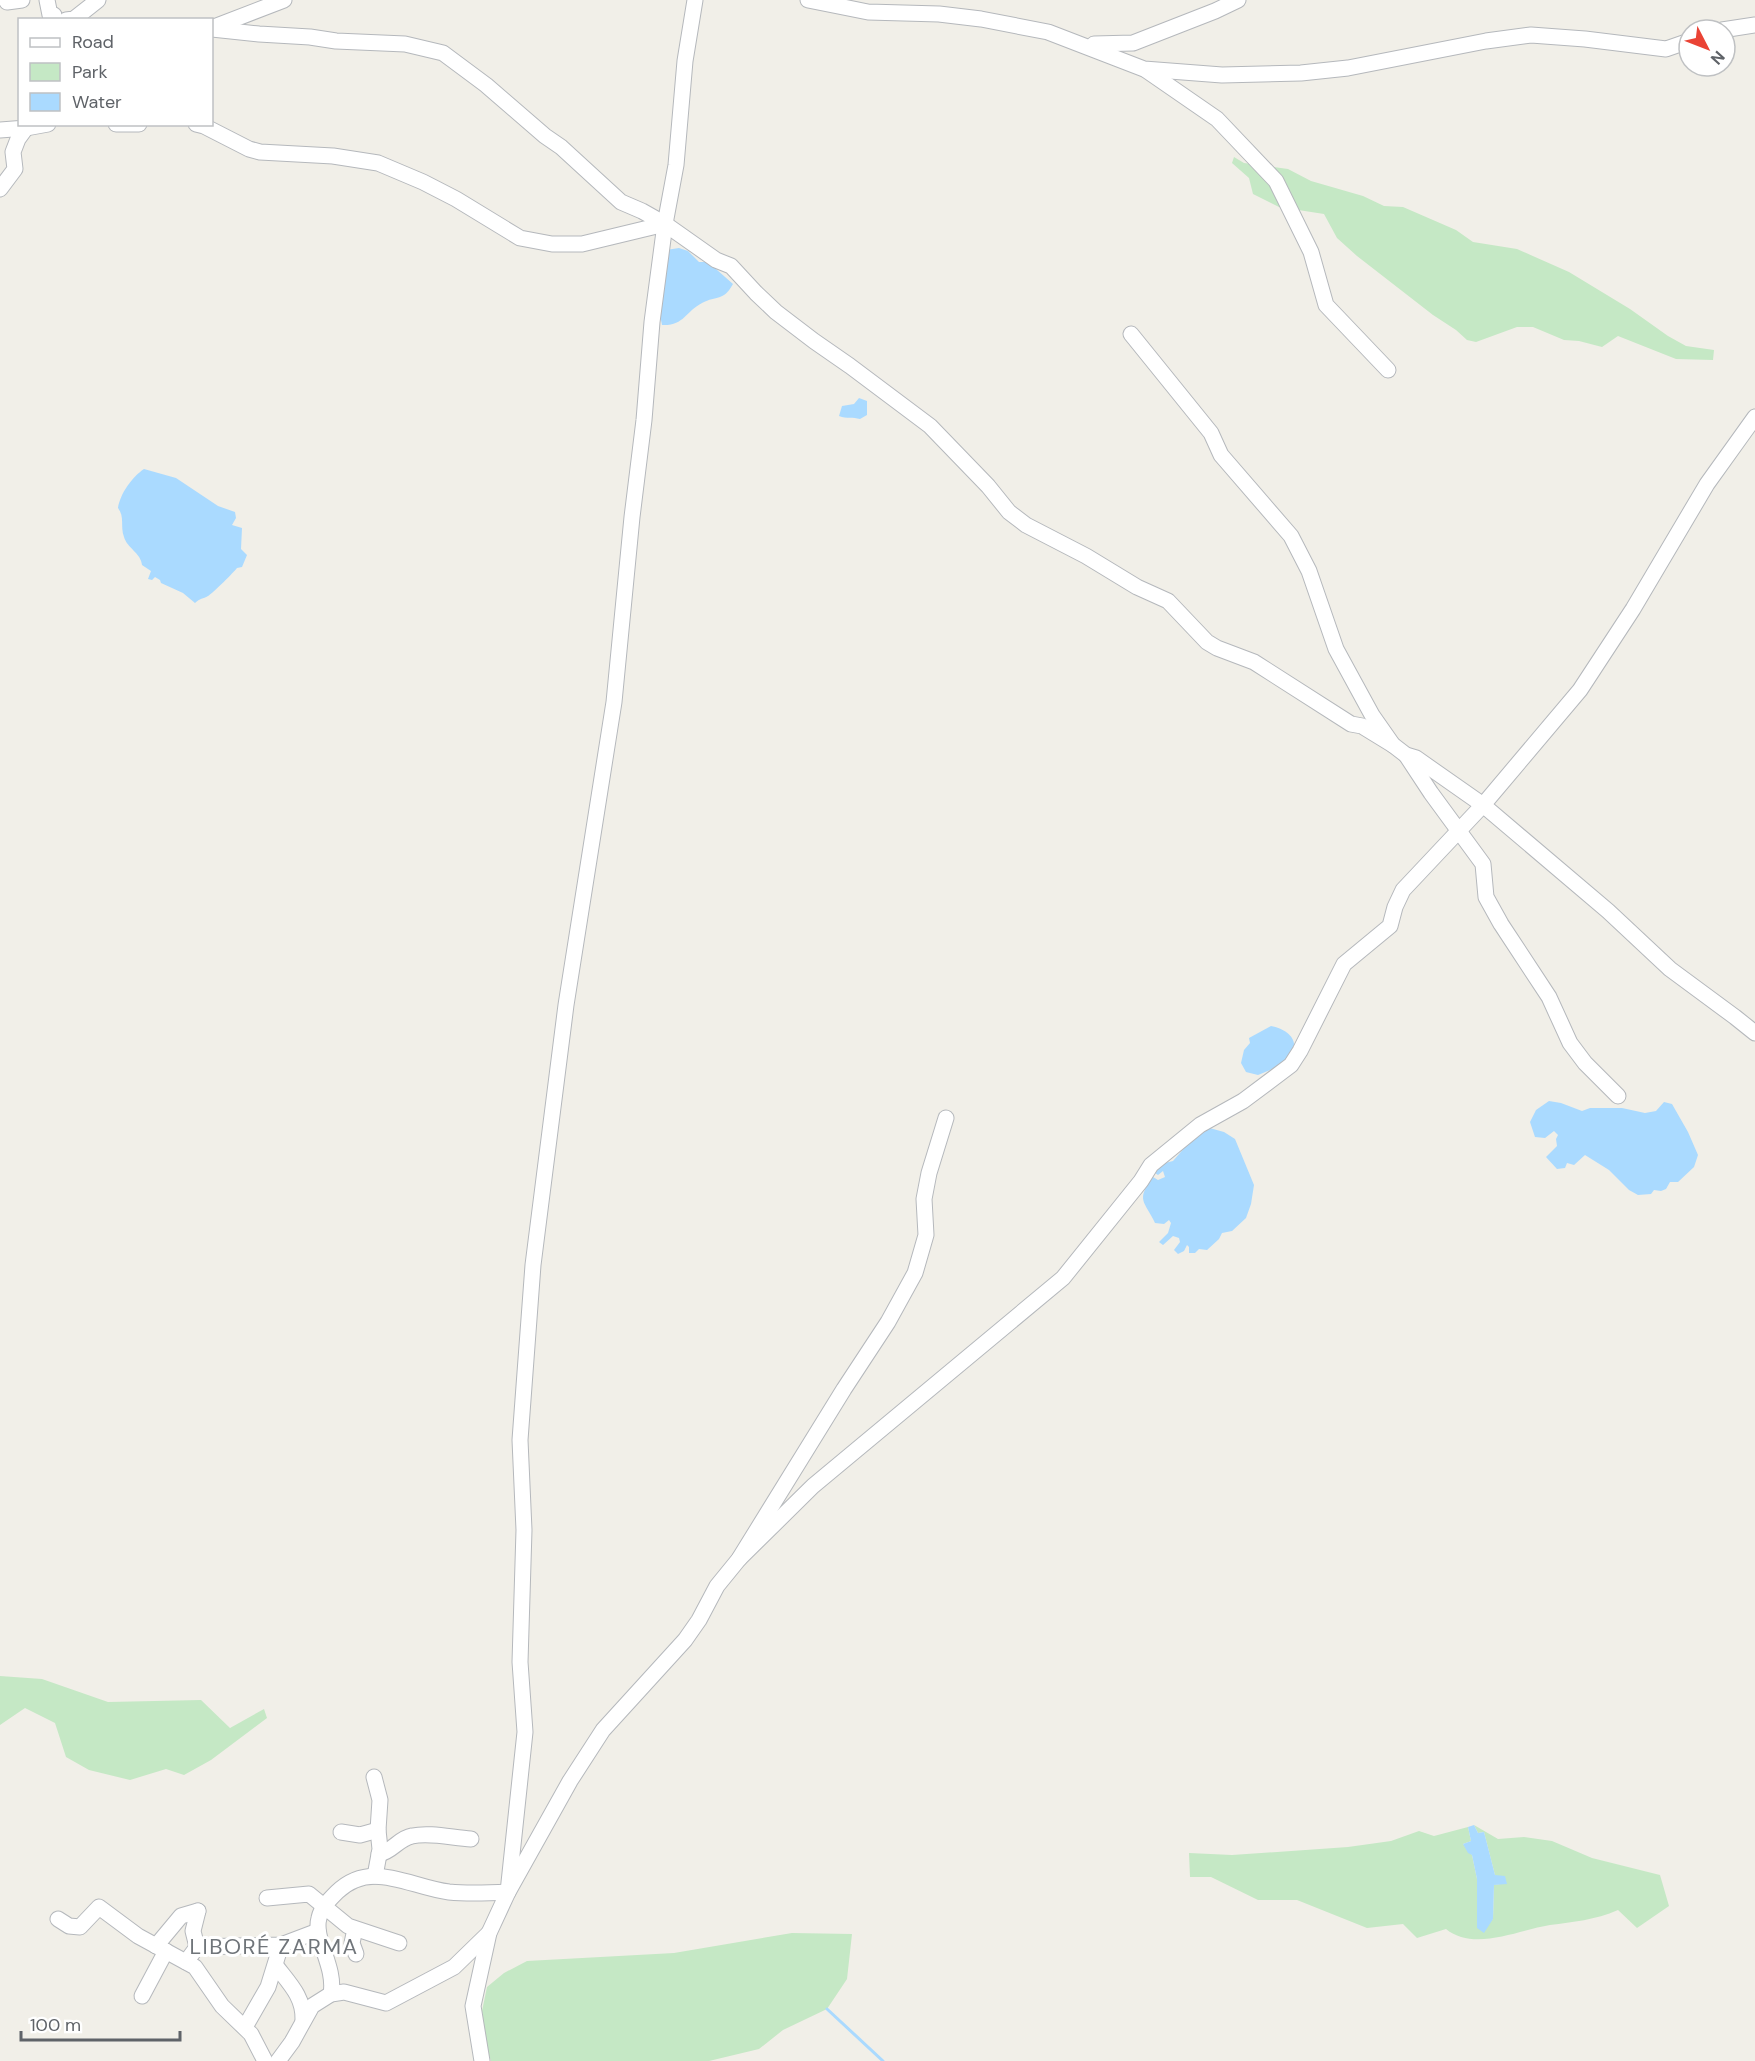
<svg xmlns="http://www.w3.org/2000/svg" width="1755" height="2061" font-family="'DM Sans',sans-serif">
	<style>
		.green { fill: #c5e8c5 }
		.water { fill: #aadaff }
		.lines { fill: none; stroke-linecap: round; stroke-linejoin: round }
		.stream { stroke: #aadaff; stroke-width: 3 }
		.minor-casing { stroke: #b5b8bc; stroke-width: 17 }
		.minor { stroke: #fff; stroke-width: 15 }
		.labels { text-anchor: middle; stroke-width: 6; stroke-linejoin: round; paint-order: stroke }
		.quarter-label { font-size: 22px; letter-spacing: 1.5px; fill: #70757a; stroke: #fff }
	</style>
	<rect width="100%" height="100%" fill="#f1efe8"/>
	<g class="green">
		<path d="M 1234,157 L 1244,163 L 1288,169 L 1311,181 L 1363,196 L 1384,206 L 1403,207 L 1456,230 L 1473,242 L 1517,249 L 1569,272 L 1630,309 L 1668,336 L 1686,346 L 1714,350 L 1713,360 L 1676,359 L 1618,336 L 1602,347 L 1579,341 L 1564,340 L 1533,327 L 1517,327 L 1476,342 L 1467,340 L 1456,330 L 1433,315 L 1357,256 L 1337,238 L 1324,214 L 1279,207 L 1253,194 L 1249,178 L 1232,163 Z"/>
		<path d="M 0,1676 L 42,1679 L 108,1702 L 201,1700 L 230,1728 L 264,1709 L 267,1718 L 211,1760 L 184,1775 L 166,1769 L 130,1780 L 89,1770 L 66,1757 L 55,1723 L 25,1708 L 0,1725 Z"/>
		<path d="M 1474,1825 L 1498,1839 L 1524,1837 L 1552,1841 L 1592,1858 L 1660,1875 L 1669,1906 L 1637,1928 L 1618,1910 C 1595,1920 1573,1922 1550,1925 C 1518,1930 1474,1952 1446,1929 L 1417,1938 L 1403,1924 L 1367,1928 L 1297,1900 L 1258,1900 L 1211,1877 L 1190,1877 L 1189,1853 L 1232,1855 L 1348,1847 L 1391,1841 L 1419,1831 L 1434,1836 L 1468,1827 L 1471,1841 L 1463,1844 L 1472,1855 L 1477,1879 L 1477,1928 L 1493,1919 L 1494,1885 L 1506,1883 L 1495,1875 L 1484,1832 L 1478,1833 Z"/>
		<path d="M 792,1933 L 852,1934 L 847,1979 L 827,2009 L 783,2030 L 759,2049 L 709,2061 L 491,2061 L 486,2047 L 482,2011 L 487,1987 L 504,1973 L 527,1961 L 674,1953 Z"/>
	</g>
	<g class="water">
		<path d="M 679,248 L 688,251 L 699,262 L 708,262 L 733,284 C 723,302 717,295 702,303 C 685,312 684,326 662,325 L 659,310 L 666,250 Z"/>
		<path d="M 859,398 L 867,401 L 867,415 L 860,419 C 853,417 847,419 839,416 L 842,406 L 854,404 Z"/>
		<path d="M 144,469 L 176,478 L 218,506 L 235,512 L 236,518 L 232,525 L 242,528 L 241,549 L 247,555 L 242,567 L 237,568 C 235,571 212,594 208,596 C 203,599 200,598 195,603 L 183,593 L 161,583 L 160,580 L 155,577 L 152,580 L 148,579 L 151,571 L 142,565 C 141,553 127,548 124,537 C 120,526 125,517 118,508 C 120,494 132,477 144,469 Z"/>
		<path d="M 1271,1026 C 1288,1029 1303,1042 1288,1059 C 1281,1066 1267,1071 1258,1075 L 1246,1072 L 1241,1063 L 1244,1050 L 1250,1043 L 1249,1038 Z"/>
		<path d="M 1549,1101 L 1561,1103 L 1582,1111 L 1590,1108 L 1622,1108 L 1645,1113 L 1656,1111 L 1664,1102 L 1672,1104 L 1688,1132 L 1698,1155 L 1694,1167 L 1678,1182 L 1670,1182 L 1666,1189 L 1661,1191 L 1654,1190 L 1651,1194 L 1638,1195 L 1629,1190 L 1609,1170 L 1585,1155 L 1574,1165 L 1567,1163 L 1565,1168 L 1557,1169 L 1546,1157 L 1557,1146 L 1556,1139 L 1558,1135 L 1554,1131 L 1545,1138 L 1535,1137 L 1530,1122 L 1536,1110 Z"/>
		<path d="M 1206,1127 L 1224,1132 L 1235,1139 L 1254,1185 L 1251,1204 L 1246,1218 L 1232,1231 L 1222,1233 L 1219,1239 L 1207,1250 L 1199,1249 L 1195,1253 L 1189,1253 L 1189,1247 L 1187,1245 L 1184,1251 L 1178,1254 L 1174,1250 L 1180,1242 L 1179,1238 L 1173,1236 L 1163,1245 L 1159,1242 L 1168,1233 L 1171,1223 L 1169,1220 L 1164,1224 L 1155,1223 C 1145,1201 1135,1201 1153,1177 L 1158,1180 L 1165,1177 L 1163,1171 L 1158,1175 L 1152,1171 L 1157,1165 L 1173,1161 L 1186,1146 L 1191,1138 Z"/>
		<path d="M 1474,1825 L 1478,1833 L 1484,1832 L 1495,1875 L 1505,1876 L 1507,1884 L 1494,1885 L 1493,1919 L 1484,1933 L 1477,1928 L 1477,1879 L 1472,1855 L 1468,1853 L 1463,1844 L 1471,1841 L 1468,1827 Z"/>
	</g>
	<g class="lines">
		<path class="stream" d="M 827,2009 L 883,2061"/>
		<g class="minor-casing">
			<g id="minor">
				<path d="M 47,0 L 50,15 L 54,15 L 54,20"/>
				<path d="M 808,0 L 868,12 L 939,14 L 981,19 L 1048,32 L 1144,69 L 1222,75 L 1301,73 L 1348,68 L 1486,41 L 1531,35 L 1585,39 L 1666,49 L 1689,41"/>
				<path d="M 7,2 L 22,0"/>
				<path d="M 66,20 L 74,19 L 98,0"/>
				<path d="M 214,27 L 284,0"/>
				<path d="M 212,29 L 259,34 L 310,37 L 336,41 L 405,44 L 443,53 L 486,85 L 545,136 L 561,147 L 621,202 L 642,211 L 665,224 L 716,260 L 731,266 L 756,293 L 776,312 L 814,341 L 850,366 L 930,426 L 988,486 L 1009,512 L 1026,525 L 1086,556 L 1137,587 L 1168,601 L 1207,642 L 1217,648 L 1254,662 L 1351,724 L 1362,726 L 1393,745"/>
				<path d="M 1722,30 L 1755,25"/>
				<path d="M 1094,44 L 1133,43 L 1215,11 L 1238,0"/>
				<path d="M 1146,70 L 1217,119 L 1276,181 L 1311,252 L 1326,305 L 1388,370"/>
				<path d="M 116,124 L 139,124"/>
				<path d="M 196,124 L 204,126 L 249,149 L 260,152 L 333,156 L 378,163 L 423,182 L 456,199 L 520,238 L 552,244 L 582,244 L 665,224"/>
				<path d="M 0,130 L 26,128 L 48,124"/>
				<path d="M 0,189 L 15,169 L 13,152 L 18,139 L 26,128 L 36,124"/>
				<path d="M 1131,334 L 1211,433 L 1221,455 L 1291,536 L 1309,571 L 1336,649 L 1372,715 L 1393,745 L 1406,755 L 1416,758 L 1483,805 L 1608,911 L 1670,969 L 1735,1017 L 1755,1033"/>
				<path d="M 1406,755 L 1431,793 L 1483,864 L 1486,897 L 1501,924 L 1549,997 L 1570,1043 L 1585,1063 L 1618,1096"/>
				<path d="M 739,1559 L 813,1486 L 1063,1278 L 1141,1181 L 1151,1165 L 1200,1125 L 1243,1101 L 1291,1065 L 1300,1051 L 1344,964 L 1390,926 L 1395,907 L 1403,890 L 1483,805 L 1580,690 L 1633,609 L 1707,484 L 1755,417"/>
				<path d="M 374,1777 L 380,1800 L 378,1830 L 380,1849 L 375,1876"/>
				<path d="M 341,1832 L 360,1835 L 378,1830"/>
				<path d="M 379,1854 C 392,1852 399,1838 412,1836 C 430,1832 453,1838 471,1839"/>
				<path d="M 267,1898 L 309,1894 L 348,1926 L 399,1943"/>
				<path d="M 58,1919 L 69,1926 L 80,1927 L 99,1907 L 138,1936 L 195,1967 L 222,2006 L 251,2034 L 265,2061"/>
				<path d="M 355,1929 L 352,1943 L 356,1954"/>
				<path d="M 156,1946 L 181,1916 L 198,1911"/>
				<path d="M 197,1947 L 193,1931 L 198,1911"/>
				<path d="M 186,1962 L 197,1947 L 281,1945 L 318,1931"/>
				<path d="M 276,1966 C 289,1983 304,1997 303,2020"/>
				<path d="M 331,1994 C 336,1966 313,1939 319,1918 C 321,1908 329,1900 337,1892 C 371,1859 409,1887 449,1892 C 469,1894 489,1893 508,1892 L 570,1781 L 603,1730 L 685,1640 L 699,1620 L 717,1586 L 739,1559 L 844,1389 L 888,1322 L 915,1273 L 926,1235 L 924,1199 L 929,1173 L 946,1118"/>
				<path d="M 142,1996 L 166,1951"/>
				<path d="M 245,2027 L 268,1987 L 281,1945"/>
				<path d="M 278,2061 L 292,2042 L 312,2006 L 331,1994 L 344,1992 L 386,2003 L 454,1967 L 489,1933"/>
				<path d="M 482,2061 L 473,2006 L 489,1933 L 508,1892 L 525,1732 L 520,1662 L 524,1530 L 520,1440 L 533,1265 L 566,1005 L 614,702 L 632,517 L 644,420 L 652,322 L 665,224 L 676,165 L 685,61 L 695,0"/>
			</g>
		</g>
		<use href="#minor" class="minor"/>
	</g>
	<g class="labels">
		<g class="quarter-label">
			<text x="274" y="1954">LIBORÉ ZARMA</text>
		</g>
	</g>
	<rect x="18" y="18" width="195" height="108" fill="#ffffff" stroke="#bfc1c3" stroke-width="1.5"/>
	<rect x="30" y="38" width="30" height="9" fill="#ffffff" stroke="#bfc1c3" stroke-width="1.5"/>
	<text x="72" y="48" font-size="18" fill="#5f6368">Road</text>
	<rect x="30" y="63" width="30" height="18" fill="#c5e8c5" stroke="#bfc1c3" stroke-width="1.5"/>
	<text x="72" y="78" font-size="18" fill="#5f6368">Park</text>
	<rect x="30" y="93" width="30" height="18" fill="#aadaff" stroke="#bfc1c3" stroke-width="1.5"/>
	<text x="72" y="108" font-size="18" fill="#5f6368">Water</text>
	<g transform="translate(1707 48) rotate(132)"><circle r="28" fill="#ffffff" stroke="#bfc1c3" stroke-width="1.5"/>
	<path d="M0-4.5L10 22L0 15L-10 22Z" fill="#ea4335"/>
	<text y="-9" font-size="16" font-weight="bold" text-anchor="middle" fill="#5f6368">N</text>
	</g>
	<path d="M21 2031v9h159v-9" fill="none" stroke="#5f6368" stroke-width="3"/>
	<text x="30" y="2031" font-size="18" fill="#5f6368" stroke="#ffffff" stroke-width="4.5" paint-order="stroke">100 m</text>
</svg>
